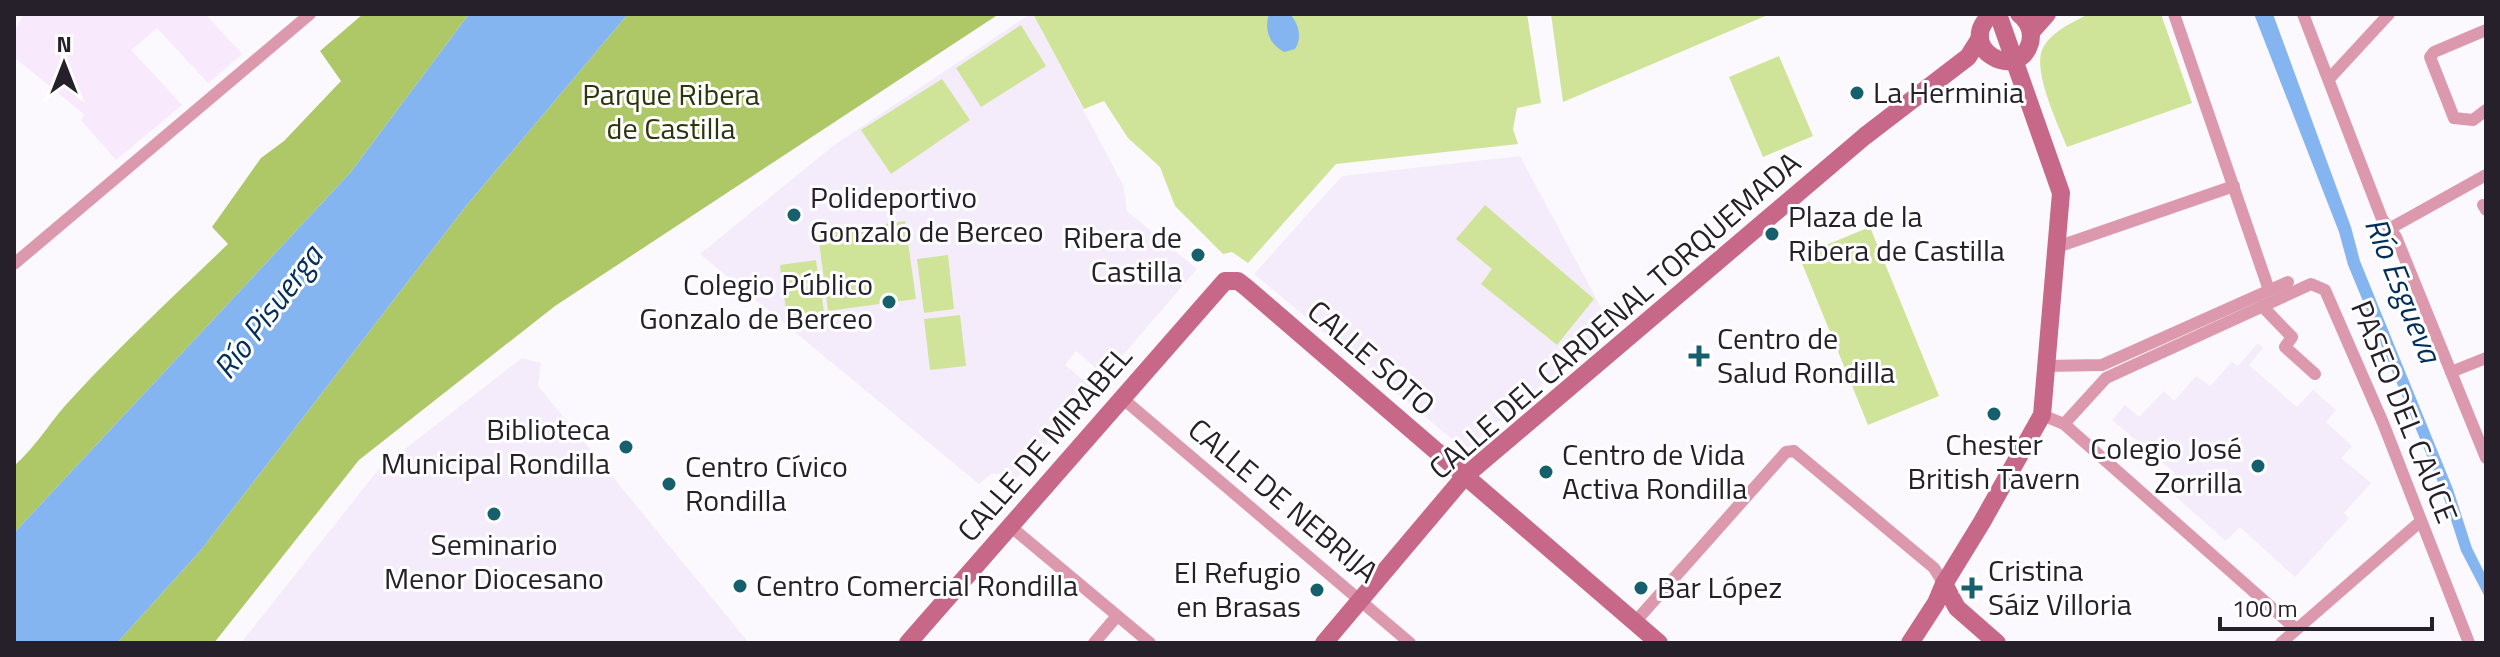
<svg xmlns="http://www.w3.org/2000/svg" width="2500" height="657" font-family="'Titillium Web',sans-serif">
	<style>
		.built { fill: #f5ecfb }
		.industrial { fill: #f8e9fd }
		.green { fill: #cfe498 }
		.forest { fill: #afc867 }
		.water { fill: #84b5f0 }
		.lines { fill: none; stroke-linecap: round; stroke-linejoin: round }
		.street { stroke: #dc99ae; stroke-width: 12 }
		.secondary { stroke: #c86889; stroke-width: 18 }
		.poi-dot { fill: #16606e; stroke: #fff; stroke-width: 3 }
		.labels { text-anchor: middle; stroke-width: 6; stroke-linejoin: round; paint-order: stroke }
		.poi-label { font-size: 30px; fill: #26202a; stroke: #fff; text-anchor: start }
		.park-label { font-size: 30px; fill: #2c350c; stroke: #fff }
		.street-label { font-size: 30px; fill: #26202a; stroke: #fff }
		.water-label { font-size: 32px; font-style: italic; fill: #022e5c; stroke: #fff }
	</style>
	<rect width="100%" height="100%" fill="#fbf8fe"/>
	<g class="built">
		<path d="M 1030,14 L 1033,14 L 1123,185 L 1127,211 L 1197,269 L 1105,376 L 1076,351 L 1065,365 L 1094,389 L 1014,481 L 1003,473 L 991,474 L 979,484 L 700,254 L 833,146 Z"/>
		<path d="M 1520,156 L 1611,326 L 1465,450 L 1254,274 L 1342,176 Z"/>
		<path d="M 2258,343 L 2263,348 L 2249,365 L 2297,407 L 2313,390 L 2336,410 L 2326,422 L 2352,446 L 2341,458 L 2371,483 L 2344,513 L 2349,518 L 2295,577 L 2240,527 L 2226,541 L 2165,487 L 2175,473 L 2112,420 L 2125,405 L 2139,417 L 2164,391 L 2174,401 L 2196,376 L 2210,386 L 2232,362 L 2238,366 Z"/>
		<path d="M 522,358 L 541,363 L 538,386 L 749,643 L 241,643 L 378,470 Z"/>
	</g>
	<path class="industrial" d="M 24,14 L 205,14 L 242,54 L 208,83 L 157,28 L 131,50 L 182,105 L 116,160 L 81,120 L 85,115 L 14,57 L 14,32 Z"/>
	<g class="green">
		<path d="M 1033,14 L 1527,14 L 1541,103 L 1517,108 L 1513,129 L 1518,144 L 1336,164 L 1248,263 L 1232,252 L 1223,254 L 1175,206 L 1160,167 L 1128,138 L 1104,101 L 1084,109 Z"/>
		<path d="M 1551,14 L 1770,14 L 1563,102 Z"/>
		<path d="M 2089,14 L 2161,14 L 2192,103 L 2067,147 C 2058,124 2030,67 2044,46 C 2054,30 2073,22 2089,14 Z"/>
		<path d="M 1021,25 L 1046,66 L 981,107 L 956,68 Z"/>
		<path d="M 1779,56 L 1813,136 L 1763,157 L 1729,77 Z"/>
		<path d="M 942,79 L 970,120 L 891,174 L 861,130 Z"/>
		<path d="M 1485,205 L 1594,299 L 1557,345 L 1481,284 L 1492,269 L 1456,239 Z"/>
		<path d="M 905,221 L 916,299 L 828,311 L 818,234 Z"/>
		<path d="M 1870,227 L 1939,396 L 1868,425 L 1799,256 Z"/>
		<path d="M 948,255 L 954,309 L 924,313 L 917,259 Z"/>
		<path d="M 816,260 L 819,282 L 782,287 L 780,265 Z"/>
		<path d="M 820,284 L 824,312 L 787,317 L 783,289 Z"/>
		<path d="M 960,315 L 966,366 L 930,370 L 924,319 Z"/>
	</g>
	<g class="forest">
		<path d="M 363,14 L 469,14 L 350,173 L 14,533 L 14,466 C 38,445 52,418 74,396 C 123,343 176,294 228,244 L 212,227 L 261,158 L 284,141 L 341,81 L 320,51 Z"/>
		<path d="M 628,14 L 999,14 L 555,306 L 359,460 L 214,643 L 117,643 L 201,550 L 466,206 Z"/>
	</g>
	<g class="water">
		<path d="M 469,14 L 628,14 L 466,206 L 201,550 L 117,643 L 14,643 L 14,533 L 350,173 Z"/>
		<path d="M 1269,14 L 1290,14 C 1298,23 1303,37 1295,49 L 1284,52 C 1269,44 1264,30 1269,14 Z"/>
		<path d="M 2254,14 L 2273,14 L 2351,227 L 2360,261 L 2453,489 L 2472,548 L 2486,576 L 2486,599 L 2461,551 L 2442,492 L 2348,265 L 2339,232 Z"/>
	</g>
	<g class="lines">
		<g class="street">
			<path d="M 2174,14 L 2269,290"/>
			<path d="M 2303,14 L 2382,219 L 2396,237 L 2486,458"/>
			<path d="M 2486,30 L 2434,52 L 2430,57 L 2454,118 L 2473,120 L 2486,110"/>
			<path d="M 2329,79 L 2389,14"/>
			<path d="M 2483,205 L 2486,210"/>
			<path d="M 2389,229 L 2486,175"/>
			<path d="M 2057,247 L 2234,186"/>
			<path d="M 14,264 L 310,14"/>
			<path d="M 2262,306 L 2292,337 L 2285,347 L 2315,374"/>
			<path d="M 2046,366 L 2102,365 L 2288,282"/>
			<path d="M 2451,372 L 2486,358"/>
			<path d="M 1122,398 L 1410,643"/>
			<path d="M 2042,415 L 2064,424 L 2296,629"/>
			<path d="M 2064,424 L 2106,378 L 2311,284 L 2325,290 L 2383,423 L 2469,643"/>
			<path d="M 1010,526 L 1150,643"/>
			<path d="M 1635,622 L 1786,452 L 1794,451 L 1934,568 L 1944,584"/>
			<path d="M 1094,643 L 1117,616"/>
			<path d="M 2281,643 L 2421,521"/>
		</g>
		<g class="secondary">
			<path d="M 1992,14 C 1953,47 2018,84 2030,43 C 2033,31 2028,21 2019,14"/>
			<path d="M 2031,32 L 2047,14"/>
			<path d="M 1944,584 L 1957,608 L 1997,643"/>
			<path d="M 908,643 L 1225,281 L 1238,281 L 1247,288 L 1659,643"/>
			<path d="M 1324,643 L 1465,476 L 1865,136 L 1968,57 L 1980,38"/>
			<path d="M 1910,643 L 1936,603 L 1944,584 L 1982,522 L 2042,415 L 2061,193 L 1998,14"/>
		</g>
	</g>
	<g class="poi-dot">
		<circle cx="1857" cy="93" r="8"/>
		<circle cx="794" cy="215" r="8"/>
		<circle cx="1772" cy="234" r="8"/>
		<circle cx="1198" cy="255" r="8"/>
		<circle cx="889" cy="302" r="8"/>
		<path d="M1695 344h8v8h8v8h-8v8h-8v-8h-8v-8h8z"/>
		<circle cx="1994" cy="414" r="8"/>
		<circle cx="626" cy="447" r="8"/>
		<circle cx="2258" cy="466" r="8"/>
		<circle cx="1546" cy="472" r="8"/>
		<circle cx="669" cy="484" r="8"/>
		<circle cx="494" cy="514" r="8"/>
		<circle cx="740" cy="586" r="8"/>
		<circle cx="1641" cy="588" r="8"/>
		<path d="M1968 576h8v8h8v8h-8v8h-8v-8h-8v-8h8z"/>
		<circle cx="1317" cy="590" r="8"/>
	</g>
	<g class="labels">
		<g class="poi-label">
			<text x="1873" y="103">La Herminia</text>
			<text x="810" y="208">Polideportivo<tspan x="810" dy="34">Gonzalo de Berceo</tspan></text>
			<text x="1788" y="227">Plaza de la<tspan x="1788" dy="34">Ribera de Castilla</tspan></text>
			<text x="1182" y="248" text-anchor="end">Ribera de<tspan x="1182" dy="34">Castilla</tspan></text>
			<text x="873" y="295" text-anchor="end">Colegio Público<tspan x="873" dy="34">Gonzalo de Berceo</tspan></text>
			<text x="1717" y="349">Centro de<tspan x="1717" dy="34">Salud Rondilla</tspan></text>
			<text x="610" y="440" text-anchor="end">Biblioteca<tspan x="610" dy="34">Municipal Rondilla</tspan></text>
			<text x="1994" y="455" text-anchor="middle">Chester<tspan x="1994" dy="34">British Tavern</tspan></text>
			<text x="2242" y="459" text-anchor="end">Colegio José<tspan x="2242" dy="34">Zorrilla</tspan></text>
			<text x="1562" y="465">Centro de Vida<tspan x="1562" dy="34">Activa Rondilla</tspan></text>
			<text x="685" y="477">Centro Cívico<tspan x="685" dy="34">Rondilla</tspan></text>
			<text x="494" y="555" text-anchor="middle">Seminario<tspan x="494" dy="34">Menor Diocesano</tspan></text>
			<text x="1988" y="581">Cristina<tspan x="1988" dy="34">Sáiz Villoria</tspan></text>
			<text x="1301" y="583" text-anchor="end">El Refugio<tspan x="1301" dy="34">en Brasas</tspan></text>
			<text x="756" y="596">Centro Comercial Rondilla</text>
			<text x="1657" y="598">Bar López</text>
		</g>
		<g class="park-label">
			<text x="671" y="105">Parque Ribera<tspan x="671" dy="34">de Castilla</tspan></text>
		</g>
		<g class="street-label">
			<text transform="translate(1615 316) rotate(-41)" y="10">CALLE DEL CARDENAL TORQUEMADA</text>
			<text transform="translate(1371 358) rotate(41)" y="10">CALLE SOTO</text>
			<text transform="translate(2404 412) rotate(68)" y="10">PASEO DEL CAUCE</text>
			<text transform="translate(1045 444) rotate(-49)" y="10">CALLE DE MIRABEL</text>
			<text transform="translate(1283 501) rotate(40)" y="10">CALLE DE NEBRIJA</text>
		</g>
		<g class="water-label">
			<text transform="translate(2403 290) rotate(68)" y="11">Río Esgueva</text>
			<text transform="translate(268 312) rotate(-53)" y="11">Río Pisuerga</text>
		</g>
	</g>
	<rect width="2500" height="657" fill="none" stroke="#26202a" stroke-width="32"/>
	<g transform="translate(64 64)" stroke="#ffffff" stroke-width="6" paint-order="stroke">
	<path d="M0-6L14 30L0 20L-14 30Z" fill="#26202a"/>
	<text y="-12" font-size="22" font-weight="bold" text-anchor="middle" fill="#26202a">N</text>
	</g>
	<path d="M2220 617v12h212v-12" fill="none" stroke="#26202a" stroke-width="4"/>
	<text x="2232" y="617" font-size="24" fill="#26202a" stroke="#ffffff" stroke-width="6" paint-order="stroke">100 m</text>
</svg>
